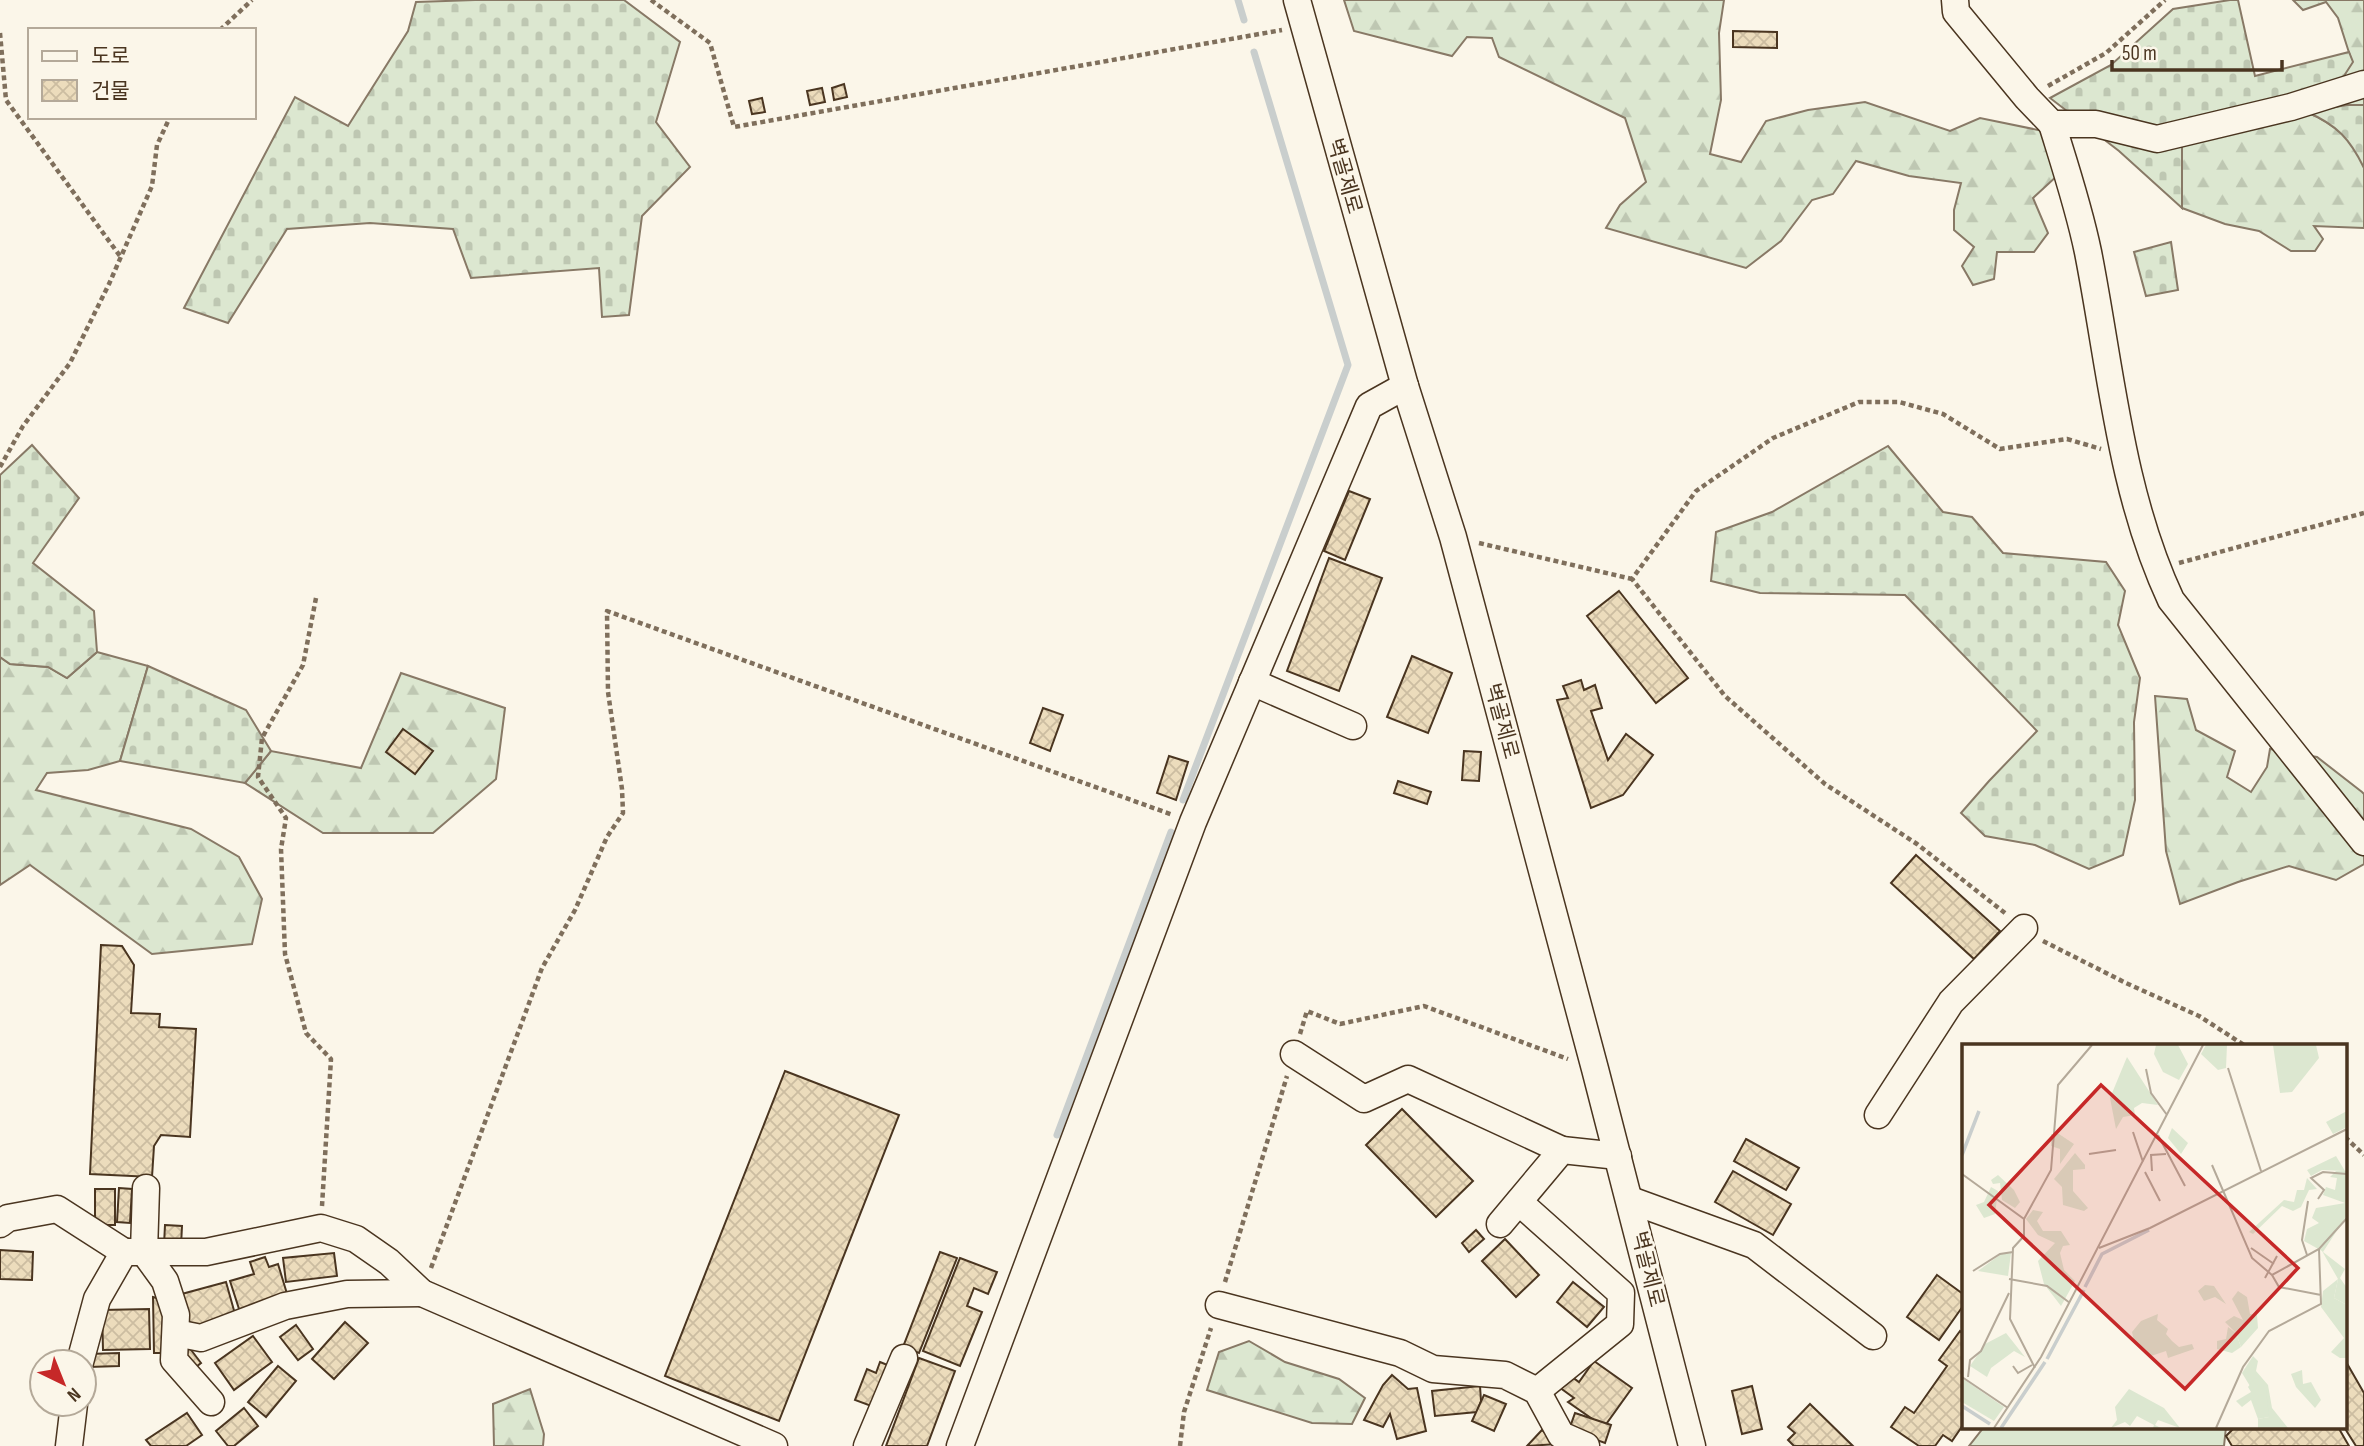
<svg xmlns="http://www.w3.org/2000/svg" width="2364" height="1446" font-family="'Sofia Sans Condensed','Noto Sans KR',sans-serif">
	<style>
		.grass { fill: #dce7d0; stroke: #887966; stroke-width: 2 }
		.forest { fill: url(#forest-firs); stroke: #887966; stroke-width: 2 }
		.cemetery { fill: url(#cemetery-stones); stroke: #887966; stroke-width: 2 }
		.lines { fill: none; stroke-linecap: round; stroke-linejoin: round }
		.stream { stroke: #c9cecd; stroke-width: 7 }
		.building { fill: url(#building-cross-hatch); stroke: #4a3520; stroke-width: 2 }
		.minor-casing { stroke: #4a3520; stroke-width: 29 }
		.path { stroke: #7f6f5c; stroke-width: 4.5; stroke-dasharray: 5 3.5; stroke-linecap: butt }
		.minor { stroke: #fbf6e9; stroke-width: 26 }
		.labels { text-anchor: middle; stroke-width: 5; stroke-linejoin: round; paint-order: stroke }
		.street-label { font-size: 21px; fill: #4a3520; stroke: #fbf6e9 }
		.inset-river { fill: none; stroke: #c9cecd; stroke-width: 3.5 }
		.inset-road { fill: none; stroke: #b4a999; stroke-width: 2 }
		.view { fill: #c62828; fill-opacity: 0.15; stroke: #c62828; stroke-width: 3.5 }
		.inset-edge { fill: none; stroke: #4a3520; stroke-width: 3.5 }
	</style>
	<defs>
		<pattern id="forest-firs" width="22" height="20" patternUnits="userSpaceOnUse" patternTransform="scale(1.75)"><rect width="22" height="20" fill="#dce7d0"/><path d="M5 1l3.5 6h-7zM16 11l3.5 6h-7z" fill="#bec7b2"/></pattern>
		<pattern id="cemetery-stones" width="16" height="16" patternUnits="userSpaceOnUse" patternTransform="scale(1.75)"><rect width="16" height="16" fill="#dce7d0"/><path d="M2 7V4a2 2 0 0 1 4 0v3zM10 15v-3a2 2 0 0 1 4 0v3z" fill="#bec7b2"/></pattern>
		<pattern id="building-cross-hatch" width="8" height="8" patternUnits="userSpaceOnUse" patternTransform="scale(1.75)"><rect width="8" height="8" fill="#ecdcbc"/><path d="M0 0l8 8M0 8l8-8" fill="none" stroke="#ccbda1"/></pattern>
	</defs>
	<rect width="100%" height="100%" fill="#fbf6e9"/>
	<path class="grass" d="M 1984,1427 L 2226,1427 L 2224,1446 L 1969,1446 Z"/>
	<g class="forest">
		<path d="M 1344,0 L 1724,0 L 1719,33 L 1721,100 L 1710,154 L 1741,162 L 1766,121 L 1808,110 L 1865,102 L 1950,131 L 1980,118 L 2043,131 L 2058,175 L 2033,198 L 2048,233 L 2034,252 L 1997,252 L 1994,279 L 1973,285 L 1962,266 L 1974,247 L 1954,230 L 1954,210 L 1961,183 L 1909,176 L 1856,161 L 1833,194 L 1812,200 L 1781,241 L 1746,268 L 1606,228 L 1620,205 L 1646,182 L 1625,118 L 1499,57 L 1492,38 L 1467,37 L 1452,56 L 1354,31 Z"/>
		<path d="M 2293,0 L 2364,0 L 2364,105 L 2347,105 L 2340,82 L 2352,62 L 2338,18 L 2326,2 L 2303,10 Z"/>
		<path d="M 2307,112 C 2330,122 2358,141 2364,167 C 2364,182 2364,212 2364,228 L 2314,226 L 2323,239 L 2315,251 L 2291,251 L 2259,231 L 2225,224 L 2182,208 L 2181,143 Z"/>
		<path d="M 97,652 L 148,666 L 120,761 L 88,770 L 47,773 L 36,790 L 191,829 L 239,857 L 262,899 L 252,944 L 152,954 L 30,865 L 0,885 L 0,657 L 10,664 L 48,667 L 67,678 Z"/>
		<path d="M 401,673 L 505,708 L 496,779 L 433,833 L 323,833 L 245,783 L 271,751 L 361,768 Z"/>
		<path d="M 2155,696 L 2187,699 L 2196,730 L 2235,751 L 2227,777 L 2251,792 L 2267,767 L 2270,749 L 2317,757 L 2362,792 L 2364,794 L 2364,864 L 2336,880 L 2289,866 L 2238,882 L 2180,904 L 2166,851 Z"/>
		<path d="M 1249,1341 L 1285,1362 L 1339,1379 L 1365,1398 L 1352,1424 L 1312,1423 L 1207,1390 L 1219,1352 Z"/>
		<path d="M 530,1389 L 544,1434 L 543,1446 L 494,1446 L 493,1404 Z"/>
	</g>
	<g class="cemetery">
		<path d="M 475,0 L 624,0 L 680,42 L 656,122 L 690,167 L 642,216 L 629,315 L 602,317 L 599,268 L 471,278 L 453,229 L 370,223 L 287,229 L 228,323 L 184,308 L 295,97 L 348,126 L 408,31 L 416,2 Z"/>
		<path d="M 2230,0 L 2238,0 L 2255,76 L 2349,52 L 2353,62 L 2340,82 L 2182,122 L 2182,208 L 2119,151 L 2050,98 L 2111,65 L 2173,9 Z"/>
		<path d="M 2347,105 L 2364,105 L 2364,168 C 2350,139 2337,125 2307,112 Z"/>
		<path d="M 2171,242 L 2178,290 L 2146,296 L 2134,252 Z"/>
		<path d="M 32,445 L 79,498 L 33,563 L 94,611 L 97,652 L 67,678 L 48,667 L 10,664 L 0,657 L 0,475 Z"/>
		<path d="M 1888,446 L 1943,512 L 1972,517 L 2003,553 L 2106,562 L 2125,591 L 2118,625 L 2140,678 L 2134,722 L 2135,800 L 2123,855 L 2089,869 L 2035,845 L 1985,836 L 1961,813 L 1989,781 L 2037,731 L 1905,595 L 1760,593 L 1711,581 L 1716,532 L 1772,512 Z"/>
		<path d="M 148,666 L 246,710 L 271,751 L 245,783 L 120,761 Z"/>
	</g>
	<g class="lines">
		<g class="stream">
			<path d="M 1238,0 L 1244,20"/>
			<path d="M 1183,800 L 1348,365 L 1254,52"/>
			<path d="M 1057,1135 L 1171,832"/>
		</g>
	</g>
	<g class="building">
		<path d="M 1733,31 L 1777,32 L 1777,48 L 1733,47 Z"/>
		<path d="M 844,84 L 847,97 L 834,100 L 832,88 Z"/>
		<path d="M 822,88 L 825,102 L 810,105 L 807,91 Z"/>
		<path d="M 762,98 L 765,112 L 752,114 L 749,101 Z"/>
		<path d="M 1349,491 L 1370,499 L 1345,560 L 1324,551 Z"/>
		<path d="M 1329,558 L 1382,578 L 1339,691 L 1287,671 Z"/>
		<path d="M 1619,591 L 1688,678 L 1656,703 L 1587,616 Z"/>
		<path d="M 1412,656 L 1452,673 L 1428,733 L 1387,717 Z"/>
		<path d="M 1581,680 L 1584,690 L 1595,685 L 1602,708 L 1591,711 L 1608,760 L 1626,734 L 1653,755 L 1623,795 L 1591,808 L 1557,700 L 1568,698 L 1563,686 Z"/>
		<path d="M 1043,708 L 1063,715 L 1050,751 L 1030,743 Z"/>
		<path d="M 403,729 L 433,751 L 415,774 L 386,752 Z"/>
		<path d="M 1464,751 L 1481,752 L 1479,781 L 1462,780 Z"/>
		<path d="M 1169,756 L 1188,762 L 1176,800 L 1157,793 Z"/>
		<path d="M 1398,781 L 1431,792 L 1427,804 L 1394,793 Z"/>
		<path d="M 1916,855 L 2000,931 L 1974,959 L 1891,883 Z"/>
		<path d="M 101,945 L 122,946 L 134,965 L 131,1013 L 160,1014 L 159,1027 L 196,1029 L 190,1137 L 161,1135 L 154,1146 L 152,1177 L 90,1174 Z"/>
		<path d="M 785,1071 L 899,1115 L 779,1421 L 665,1376 Z"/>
		<path d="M 1402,1109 L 1473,1181 L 1436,1217 L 1366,1145 Z"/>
		<path d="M 1746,1139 L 1799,1168 L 1786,1190 L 1734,1161 Z"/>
		<path d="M 1733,1171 L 1791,1204 L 1773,1235 L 1715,1202 Z"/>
		<path d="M 119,1188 L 132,1189 L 130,1223 L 117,1222 Z"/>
		<rect x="95" y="1189" width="20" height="36"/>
		<path d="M 165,1225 L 182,1226 L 181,1246 L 164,1245 Z"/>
		<path d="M 1476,1230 L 1484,1239 L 1469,1252 L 1462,1243 Z"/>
		<path d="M 1505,1239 L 1539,1275 L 1516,1297 L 1482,1261 Z"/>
		<path d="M 0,1250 L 33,1252 L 32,1280 L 0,1279 Z"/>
		<path d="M 940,1252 L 957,1258 L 919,1353 L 903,1347 Z"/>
		<path d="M 334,1253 L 337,1276 L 286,1282 L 283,1258 Z"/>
		<path d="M 265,1257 L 269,1267 L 278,1264 L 288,1297 L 240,1312 L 230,1281 L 254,1274 L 250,1262 Z"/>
		<path d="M 960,1258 L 997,1272 L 988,1294 L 974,1288 L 967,1306 L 982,1312 L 960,1366 L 923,1351 Z"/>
		<path d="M 1937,1275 L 1963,1294 L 1963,1306 L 1939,1340 L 1907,1317 Z"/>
		<path d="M 226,1282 L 235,1314 L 188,1328 L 178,1295 Z"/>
		<path d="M 1573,1282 L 1604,1307 L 1587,1327 L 1557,1302 Z"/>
		<path d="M 153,1297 L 168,1301 L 169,1353 L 154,1353 Z"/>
		<path d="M 149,1309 L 150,1349 L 103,1350 L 102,1310 Z"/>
		<path d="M 345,1322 L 368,1343 L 334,1379 L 312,1359 Z"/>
		<path d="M 296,1325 L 313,1349 L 298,1360 L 280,1337 Z"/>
		<path d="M 1960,1331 L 1963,1334 L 1963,1425 L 1952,1441 L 1943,1435 L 1935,1446 L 1919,1446 L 1891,1427 L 1905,1407 L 1914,1413 L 1947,1366 L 1939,1360 Z"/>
		<path d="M 253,1336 L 272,1362 L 234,1390 L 215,1363 Z"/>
		<path d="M 185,1342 L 201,1363 L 192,1370 L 176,1349 Z"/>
		<path d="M 119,1353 L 119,1366 L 89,1367 L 88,1354 Z"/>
		<path d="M 919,1358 L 955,1371 L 927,1446 L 886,1446 Z"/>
		<path d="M 2345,1360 L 2364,1393 L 2364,1446 L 2356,1446 L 2344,1427 Z"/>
		<path d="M 1594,1361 L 1632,1388 L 1604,1427 L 1568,1402 L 1574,1398 L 1559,1387 L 1568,1374 L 1579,1382 Z"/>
		<path d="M 880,1362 L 890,1366 L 874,1407 L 855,1400 L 867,1369 L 876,1373 Z"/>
		<path d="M 278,1366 L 296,1381 L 266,1417 L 248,1402 Z"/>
		<path d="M 1392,1375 L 1408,1389 L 1417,1388 L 1426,1431 L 1397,1439 L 1390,1414 L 1383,1427 L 1364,1420 L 1383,1385 Z"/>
		<path d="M 1480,1386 L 1481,1401 L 1477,1412 L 1435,1416 L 1432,1391 Z"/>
		<path d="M 1752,1386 L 1762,1429 L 1742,1434 L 1732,1391 Z"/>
		<path d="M 1484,1395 L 1506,1404 L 1494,1431 L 1472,1421 Z"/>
		<path d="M 1810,1404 L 1853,1446 L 1794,1446 L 1788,1440 L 1795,1433 L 1788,1427 Z"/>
		<path d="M 244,1408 L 258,1426 L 234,1446 L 228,1446 L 216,1431 Z"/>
		<path d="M 187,1413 L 202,1435 L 186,1446 L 151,1446 L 146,1440 Z"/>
		<path d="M 1575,1413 L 1611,1425 L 1605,1443 L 1569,1430 Z"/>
		<path d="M 2235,1427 L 2338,1427 L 2349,1446 L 2232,1446 L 2226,1436 Z"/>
		<path d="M 1542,1430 L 1558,1444 L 1527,1446 Z"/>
	</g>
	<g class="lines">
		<g class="minor-casing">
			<g id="minor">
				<path d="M 1297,0 L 1405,386 L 1453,537 L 1595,1069 L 1692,1446"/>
				<path d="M 1955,0 L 1956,12 L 2027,98 L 2052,124 L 2096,124 L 2157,139 L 2291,107 L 2364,84"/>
				<path d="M 2052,124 C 2065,166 2079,208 2088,252 C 2111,369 2120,491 2171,600 L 2364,842"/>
				<path d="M 1252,682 L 1353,726"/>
				<path d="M 1294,1054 L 1364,1099 L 1408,1079 L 1562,1150"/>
				<path d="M 1878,1115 L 1951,1002 L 2024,928"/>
				<path d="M 146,1188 L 144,1252 L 165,1281 L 176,1315 L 174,1360 L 211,1402"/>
				<path d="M 1630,1200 L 1754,1245 L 1873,1336"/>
				<path d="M 1519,1202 L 1621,1293 L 1620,1324 L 1537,1391"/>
				<path d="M 0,1224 L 8,1218 L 57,1209 L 124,1252"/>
				<path d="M 1500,1224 L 1562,1150 L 1618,1156"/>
				<path d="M 1219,1305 L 1400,1353 L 1433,1369 L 1505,1375 L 1537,1391 L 1561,1435 L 1586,1446"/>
				<path d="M 176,1333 L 201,1338 L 285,1306 L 347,1294 L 422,1293"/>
				<path d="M 80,1362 L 97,1299 L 124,1252 L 206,1252 L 321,1228 L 356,1239 L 389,1262 L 422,1293 L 774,1446"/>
				<path d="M 69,1446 L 74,1404"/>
				<path d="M 867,1446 L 904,1358"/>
				<path d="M 960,1446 L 1193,822 L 1369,406 L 1405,386"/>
			</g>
		</g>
		<g class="path">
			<path d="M 651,0 L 710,43 L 734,127 L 1282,30"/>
			<path d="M 220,30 L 252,0"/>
			<path d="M 0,33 L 6,100 L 120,256"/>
			<path d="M 2048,86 L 2106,53 L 2165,0"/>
			<path d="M 0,467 L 23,426 L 70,363 L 109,284 L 152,186 L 157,145 L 170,117"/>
			<path d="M 1479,543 L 1632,579"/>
			<path d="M 2179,563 L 2364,513"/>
			<path d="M 316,598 L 303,665 L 262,738 L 258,777 L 286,818 L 281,849 L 285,954 L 306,1033 L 331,1059 L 322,1206"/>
			<path d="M 2005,913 L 1917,844 L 1825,784 L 1725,696 L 1632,579 L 1696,491 L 1773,438 L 1859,402 L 1899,402 L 1943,414 L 2000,449 L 2067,439 L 2101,449"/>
			<path d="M 2043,941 L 2126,983 L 2199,1016 L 2244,1045"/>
			<path d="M 1300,1034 L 1307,1011 L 1340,1024 L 1424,1006 L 1568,1059"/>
			<path d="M 2345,1137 L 2364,1155"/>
			<path d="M 431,1268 L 542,968 L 575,910 L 607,837 L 623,813 L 622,789 L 608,692 L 607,611 L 1173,815"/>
			<path d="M 1225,1282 L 1287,1076"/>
			<path d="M 1180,1446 L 1184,1412 L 1211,1328"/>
		</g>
		<use href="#minor" class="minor"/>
	</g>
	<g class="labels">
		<g class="street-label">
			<text transform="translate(1345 176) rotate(74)" y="7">벽골제로</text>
			<text transform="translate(1502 721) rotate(75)" y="7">벽골제로</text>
			<text transform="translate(1648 1269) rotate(76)" y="7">벽골제로</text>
		</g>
	</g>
	<g transform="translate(1962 1044)">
		<rect width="385" height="385" fill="#fbf6e9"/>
		<path d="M 165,13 L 196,61 L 180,59 L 172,64 L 173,71 L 161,73 L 154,85 L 148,54 ZM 385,67 L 385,83 L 371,90 L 364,78 ZM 374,112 L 383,127 L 360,126 L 349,132 L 345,126 Z" fill="#dce7d0"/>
		<path d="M 194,1 L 216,1 L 226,20 L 217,36 L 201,28 L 192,10 ZM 244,1 L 265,1 L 264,24 L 256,26 L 239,10 ZM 210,84 L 226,99 L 219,110 L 206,94 ZM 89,90 L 97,90 L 112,100 L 98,120 L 98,105 L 89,102 ZM 374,127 L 385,127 L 385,171 L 361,208 L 383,225 L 378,234 L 385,244 L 385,261 L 372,254 L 376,235 L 360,207 L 342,197 L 345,185 L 357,179 L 350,174 L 354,164 L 383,159 L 361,151 L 364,143 L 373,146 L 375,134 L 368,133 ZM 36,131 L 52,146 L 58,158 L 53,164 L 40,156 L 38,139 L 31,140 L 29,136 ZM 345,134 L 355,145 L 347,146 L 339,163 L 331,167 L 320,162 L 291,190 L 287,188 L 322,156 L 332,158 L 335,146 L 342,146 ZM 29,143 L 36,147 L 33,170 L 22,174 L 14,161 L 22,158 ZM 71,166 L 81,168 L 75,177 L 81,187 L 99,187 L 108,201 L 101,202 L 98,209 L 102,226 L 113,237 L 99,262 L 82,240 L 76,217 L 93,199 L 76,191 L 64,175 ZM 243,241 L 252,242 L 264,260 L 253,253 L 242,257 L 236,247 ZM 276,247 L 285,253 L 288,270 L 295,271 L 296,284 L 279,303 L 274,289 L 263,278 L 272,272 L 281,276 L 270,255 ZM 44,289 L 63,313 L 52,307 L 29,324 L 25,333 L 8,322 L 23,300 ZM 291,312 L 296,317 L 294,327 L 306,341 L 310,364 L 326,384 L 296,384 L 296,375 L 307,373 L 280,329 Z" fill="#dce7d0"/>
		<path d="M 311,1 L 354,1 L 357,14 L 330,48 L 318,49 ZM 113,109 L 123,121 L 123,125 L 111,126 L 111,147 L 126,164 L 122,167 L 101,161 L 100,143 L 92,135 ZM 49,209 L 46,232 L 16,227 L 39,210 ZM 376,235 L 372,254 L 385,261 L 385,314 L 378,314 L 369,308 L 382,294 L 359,263 L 361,247 ZM 196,270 L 195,276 L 206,285 L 204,290 L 210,297 L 217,303 L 230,300 L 232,305 L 206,314 L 204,307 L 189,312 L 172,297 L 170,288 L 179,277 ZM 266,283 L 274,289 L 279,303 L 270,309 L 255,305 L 255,297 L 264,295 ZM 340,326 L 341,340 L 349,338 L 359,356 L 353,364 L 334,343 L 329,330 ZM 294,333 L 304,346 L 307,373 L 296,375 L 289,356 L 280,363 L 274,357 L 289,348 L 286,343 ZM 167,345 L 202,364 L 218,384 L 196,376 L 193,381 L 199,384 L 191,384 L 192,381 L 175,372 L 168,382 L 163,378 L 149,384 L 155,376 L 153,363 Z" fill="#dce7d0"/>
		<path d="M 0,334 L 42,363 L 32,377 L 0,358 Z" fill="#dce7d0"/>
		<path class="inset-river" d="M 0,111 L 17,67M 123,243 L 140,210 L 187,186M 85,315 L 122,246M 0,362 L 28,380M 39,384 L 83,318"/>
		<path class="inset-road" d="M 266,24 L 299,127M 184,25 L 189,49 L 205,71M 171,88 L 181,118M 196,91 L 223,142M 127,110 L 154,106M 250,121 L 290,214 L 310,231 L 357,205 L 385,174M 190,127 L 189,111 L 204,110M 183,128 L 198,157M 0,130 L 62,175 L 62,192 L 51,204 L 48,275 L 73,324M 356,155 L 362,146 L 349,134 L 361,128 L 385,130M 62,175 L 89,126 L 96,41 L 130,1M 137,204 L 188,184 L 385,85M 289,204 L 312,220M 345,211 L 340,196 L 346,157M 11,227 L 38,210 L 51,208M 310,231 L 317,243 L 359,251M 303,234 L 315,212M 47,235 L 85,242 L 108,259M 51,322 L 56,329 L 70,321M 0,333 L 46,364M 6,333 L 8,316 L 19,307 L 47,249M 32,384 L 79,313 L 241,1M 254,384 L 281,323 L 307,287 L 359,260 L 357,205"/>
		<path class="view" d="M 139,41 L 336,224 L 223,345 L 27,161 Z"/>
		<rect width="385" height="385" class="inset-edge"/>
	</g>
	<rect x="28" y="28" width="228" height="91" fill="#fbf6e9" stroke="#b4a999" stroke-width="2"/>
	<rect x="42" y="51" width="35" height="10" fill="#fbf6e9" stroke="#b4a999" stroke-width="2"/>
	<text x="91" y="63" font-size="21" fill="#4a3520">도로</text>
	<rect x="42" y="80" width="35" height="21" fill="url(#building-cross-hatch)" stroke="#b4a999" stroke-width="2"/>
	<text x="91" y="98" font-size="21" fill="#4a3520">건물</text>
	<g transform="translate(63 1383) rotate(137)"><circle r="33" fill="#fbf6e9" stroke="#b4a999" stroke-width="2"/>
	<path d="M0-5L12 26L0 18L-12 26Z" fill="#c62828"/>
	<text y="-10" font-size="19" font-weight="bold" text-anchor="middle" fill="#4a3520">N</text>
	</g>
	<path d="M2112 60v10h170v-10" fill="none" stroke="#4a3520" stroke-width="3.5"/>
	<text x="2122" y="60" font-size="21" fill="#4a3520" stroke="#fbf6e9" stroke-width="5" paint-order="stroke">50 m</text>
</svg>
